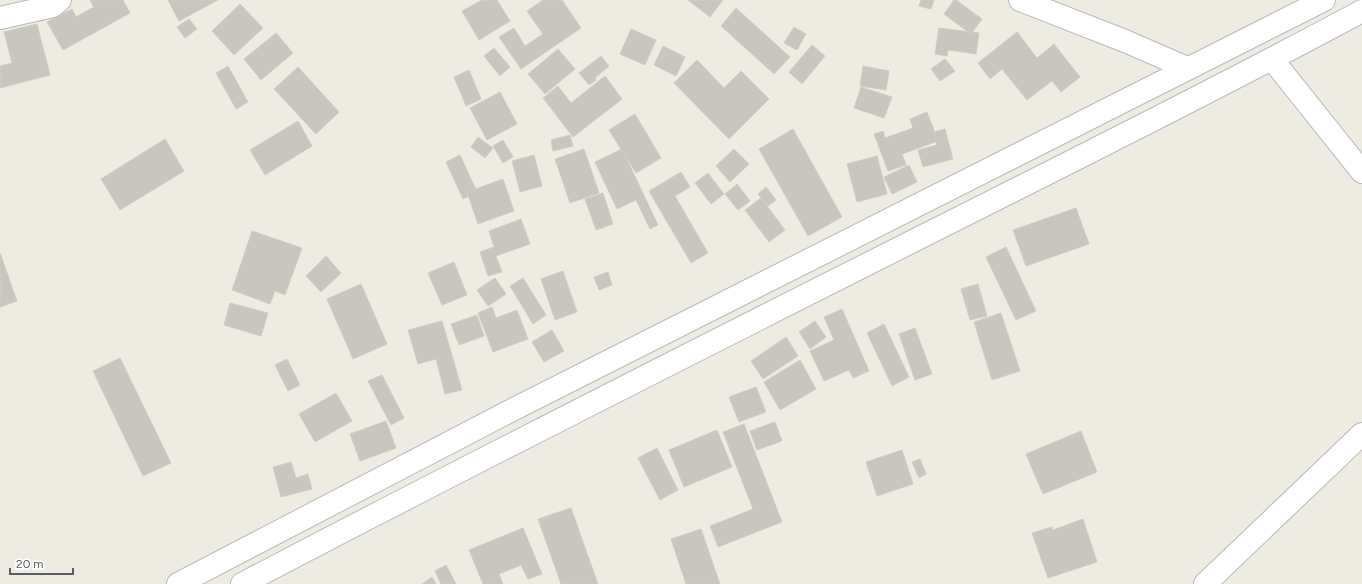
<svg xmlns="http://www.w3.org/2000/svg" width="1362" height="584" font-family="Figtree,sans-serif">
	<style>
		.building { fill: #c9c6bf; stroke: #d3cdc0 }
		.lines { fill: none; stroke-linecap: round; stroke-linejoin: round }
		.minor-casing { stroke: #b7babf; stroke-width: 24 }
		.tertiary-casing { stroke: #b7babf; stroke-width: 24 }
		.secondary-casing { stroke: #b8bbc1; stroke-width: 24 }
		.minor { stroke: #fff; stroke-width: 22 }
		.tertiary { stroke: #fff; stroke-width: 22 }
		.secondary { stroke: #fff; stroke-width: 22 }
	</style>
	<rect width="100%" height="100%" fill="#eeece2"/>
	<g class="building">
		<path d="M 90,0 L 123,0 L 130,13 L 63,50 L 47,22 L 72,9 L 76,17 L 94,7 Z"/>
		<path d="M 168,0 L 218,0 L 179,21 Z"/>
		<path d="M 482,0 L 497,0 L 510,21 L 479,40 L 462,11 Z"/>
		<path d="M 543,0 L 562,0 L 581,28 L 521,69 L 499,37 L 514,28 L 525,46 L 543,34 L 527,11 Z"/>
		<path d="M 688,0 L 723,0 L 710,17 Z"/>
		<path d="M 921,0 L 934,0 L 931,9 L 919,6 Z"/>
		<path d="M 954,0 L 956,0 L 982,19 L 971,34 L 944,14 Z"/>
		<path d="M 240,4 L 263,28 L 234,55 L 212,31 Z"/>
		<path d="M 736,8 L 790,57 L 774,74 L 721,26 Z"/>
		<path d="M 189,19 L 197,29 L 185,38 L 177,27 Z"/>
		<path d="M 37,24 L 50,75 L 0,88 L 0,66 L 12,63 L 4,32 Z"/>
		<path d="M 794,27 L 806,34 L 797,50 L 784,43 Z"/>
		<path d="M 939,28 L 979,33 L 976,54 L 948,50 L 947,56 L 935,54 Z"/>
		<path d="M 631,29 L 656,40 L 645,65 L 620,54 Z"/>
		<path d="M 1017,32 L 1037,58 L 1054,44 L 1080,77 L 1061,92 L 1052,81 L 1027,100 L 1002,69 L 990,79 L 978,63 Z"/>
		<path d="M 276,33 L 293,53 L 261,80 L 244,59 Z"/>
		<path d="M 812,45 L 825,56 L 802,84 L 789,72 Z"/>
		<path d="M 663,46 L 685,57 L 676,76 L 654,65 Z"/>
		<path d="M 494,48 L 510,67 L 500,76 L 484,56 Z"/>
		<path d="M 558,49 L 575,69 L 545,94 L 528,74 Z"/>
		<path d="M 601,56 L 609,66 L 595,78 L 596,80 L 589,85 L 579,73 Z"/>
		<path d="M 945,59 L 955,71 L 940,81 L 931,69 Z"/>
		<path d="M 697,60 L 724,88 L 741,71 L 769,99 L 729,139 L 674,83 Z"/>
		<path d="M 228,66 L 248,102 L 236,109 L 216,73 Z"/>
		<path d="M 863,66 L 889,71 L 886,90 L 860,86 Z"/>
		<path d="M 298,67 L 339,112 L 316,134 L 274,89 Z"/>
		<path d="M 469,70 L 481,99 L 466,106 L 454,77 Z"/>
		<path d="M 605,76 L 622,99 L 573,137 L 543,98 L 558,86 L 571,103 Z"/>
		<path d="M 861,87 L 892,97 L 884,118 L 854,108 Z"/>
		<path d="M 500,92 L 517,124 L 487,140 L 470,108 Z"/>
		<path d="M 927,112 L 938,141 L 902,154 L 906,165 L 888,171 L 874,134 L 883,131 L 885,138 L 913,128 L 910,119 Z"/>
		<path d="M 635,114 L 661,158 L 636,173 L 609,130 Z"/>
		<path d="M 298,121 L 312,146 L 265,175 L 250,150 Z"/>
		<path d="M 793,129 L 842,217 L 808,236 L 759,149 Z"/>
		<path d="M 945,129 L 953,159 L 923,167 L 918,150 L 937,145 L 934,132 Z"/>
		<path d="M 570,135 L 573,146 L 553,151 L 551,140 Z"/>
		<path d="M 478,137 L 493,148 L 485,158 L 471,147 Z"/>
		<path d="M 165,139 L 184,171 L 120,210 L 101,179 Z"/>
		<path d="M 503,140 L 513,157 L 503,163 L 493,146 Z"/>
		<path d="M 584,149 L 599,193 L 570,203 L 555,159 Z"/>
		<path d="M 622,149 L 658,225 L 650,229 L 636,200 L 617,209 L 595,162 Z"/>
		<path d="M 734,149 L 749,164 L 730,182 L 716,166 Z"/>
		<path d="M 460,155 L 477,192 L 463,199 L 446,162 Z"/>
		<path d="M 534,155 L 542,186 L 520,192 L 512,161 Z"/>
		<path d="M 877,156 L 887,194 L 857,202 L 847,164 Z"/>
		<path d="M 909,165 L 917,182 L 892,194 L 884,177 Z"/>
		<path d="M 681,172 L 690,187 L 675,196 L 708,253 L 691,263 L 649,191 Z"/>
		<path d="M 708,173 L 724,194 L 711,204 L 695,183 Z"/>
		<path d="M 503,179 L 514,211 L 478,224 L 467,192 Z"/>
		<path d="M 737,184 L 750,201 L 738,210 L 725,194 Z"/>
		<path d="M 766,187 L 776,200 L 768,206 L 758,194 Z"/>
		<path d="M 603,193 L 613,224 L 596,230 L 585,199 Z"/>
		<path d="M 761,198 L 785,230 L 769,242 L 745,210 Z"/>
		<path d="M 1076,208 L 1089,244 L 1026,266 L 1013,230 Z"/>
		<path d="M 521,219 L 530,244 L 496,256 L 502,272 L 488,276 L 480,252 L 494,247 L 489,231 Z"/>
		<path d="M 252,231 L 302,248 L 285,295 L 275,291 L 270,304 L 232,290 Z"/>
		<path d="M 1006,247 L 1036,311 L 1016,320 L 986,257 Z"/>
		<path d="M 0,253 L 17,301 L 0,307 Z"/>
		<path d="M 326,256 L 341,273 L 321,292 L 306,276 Z"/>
		<path d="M 454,262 L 467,295 L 442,305 L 428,273 Z"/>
		<path d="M 563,271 L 577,312 L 555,320 L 541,279 Z"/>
		<path d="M 608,272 L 612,285 L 599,290 L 594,277 Z"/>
		<path d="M 495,278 L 506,294 L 488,306 L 477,290 Z"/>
		<path d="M 523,278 L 546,315 L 533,324 L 510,286 Z"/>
		<path d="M 361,284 L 387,344 L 353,359 L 327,299 Z"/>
		<path d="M 978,284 L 987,316 L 970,320 L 961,289 Z"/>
		<path d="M 230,303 L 268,313 L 261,336 L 224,325 Z"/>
		<path d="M 492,307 L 496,318 L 517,310 L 528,339 L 493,352 L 478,313 Z"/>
		<path d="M 842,309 L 869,371 L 853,378 L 849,370 L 824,381 L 810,351 L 834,340 L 824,317 Z"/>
		<path d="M 1001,313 L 1020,371 L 992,380 L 974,322 Z"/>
		<path d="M 477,315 L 484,336 L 459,345 L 451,324 Z"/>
		<path d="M 442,321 L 462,390 L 445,394 L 436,359 L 418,364 L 408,330 Z"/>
		<path d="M 815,321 L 826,337 L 810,349 L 799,332 Z"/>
		<path d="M 884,324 L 909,377 L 892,386 L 867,333 Z"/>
		<path d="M 915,328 L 932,374 L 915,380 L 899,334 Z"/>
		<path d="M 552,330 L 564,351 L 544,362 L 532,342 Z"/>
		<path d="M 786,337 L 798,356 L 763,379 L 751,361 Z"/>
		<path d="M 120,358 L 171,463 L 143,476 L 93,371 Z"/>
		<path d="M 287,359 L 300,385 L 288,391 L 275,365 Z"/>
		<path d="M 800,360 L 816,389 L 780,410 L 764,382 Z"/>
		<path d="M 382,375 L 404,418 L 391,425 L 368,381 Z"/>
		<path d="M 756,387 L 766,412 L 739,422 L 729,397 Z"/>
		<path d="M 336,393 L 352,421 L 315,442 L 299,414 Z"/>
		<path d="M 386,421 L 396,448 L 360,461 L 350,434 Z"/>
		<path d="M 775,422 L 782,441 L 757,450 L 750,431 Z"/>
		<path d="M 744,424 L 782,522 L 718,547 L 710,526 L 753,509 L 723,432 Z"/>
		<path d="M 717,430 L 732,467 L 684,487 L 669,450 Z"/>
		<path d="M 1081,431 L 1097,472 L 1043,494 L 1026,454 Z"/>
		<path d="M 657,448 L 678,490 L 660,500 L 638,458 Z"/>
		<path d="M 902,450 L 913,484 L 877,496 L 866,462 Z"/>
		<path d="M 920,459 L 926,474 L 919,478 L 912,462 Z"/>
		<path d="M 291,462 L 296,478 L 308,474 L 312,489 L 281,497 L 273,467 Z"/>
		<path d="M 571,508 L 598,584 L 561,584 L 538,519 Z"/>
		<path d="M 1083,519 L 1097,562 L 1048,578 L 1032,533 L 1052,527 L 1053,530 Z"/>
		<path d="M 523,528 L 542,574 L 528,579 L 521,565 L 499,574 L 503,584 L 483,584 L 469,550 Z"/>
		<path d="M 701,529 L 720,584 L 686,584 L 671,539 Z"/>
		<path d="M 446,565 L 456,584 L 441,584 L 435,571 Z"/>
		<path d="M 432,577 L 436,584 L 422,584 Z"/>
	</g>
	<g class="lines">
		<g class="minor-casing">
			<g id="minor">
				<path d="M 0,18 L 53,6 L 60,0"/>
				<path d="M 1205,584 L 1362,434"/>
			</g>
		</g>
		<g class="tertiary-casing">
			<g id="tertiary">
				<path d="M 1020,0 L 1125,41 L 1187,68"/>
				<path d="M 1272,59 L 1362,172"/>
			</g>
		</g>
		<g class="secondary-casing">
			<g id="secondary">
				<path d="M 178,584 L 514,409 L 1324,0"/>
				<path d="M 242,584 C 472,463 703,347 935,230 C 1078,158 1221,87 1362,11"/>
			</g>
		</g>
		<use href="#minor" class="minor"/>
		<use href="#tertiary" class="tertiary"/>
		<use href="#secondary" class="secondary"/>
	</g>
	<path d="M10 568v6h63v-6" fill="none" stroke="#5a5e64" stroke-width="2"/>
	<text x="16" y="568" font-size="12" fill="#5a5e64" stroke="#ffffff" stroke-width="3" paint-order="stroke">20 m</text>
</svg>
